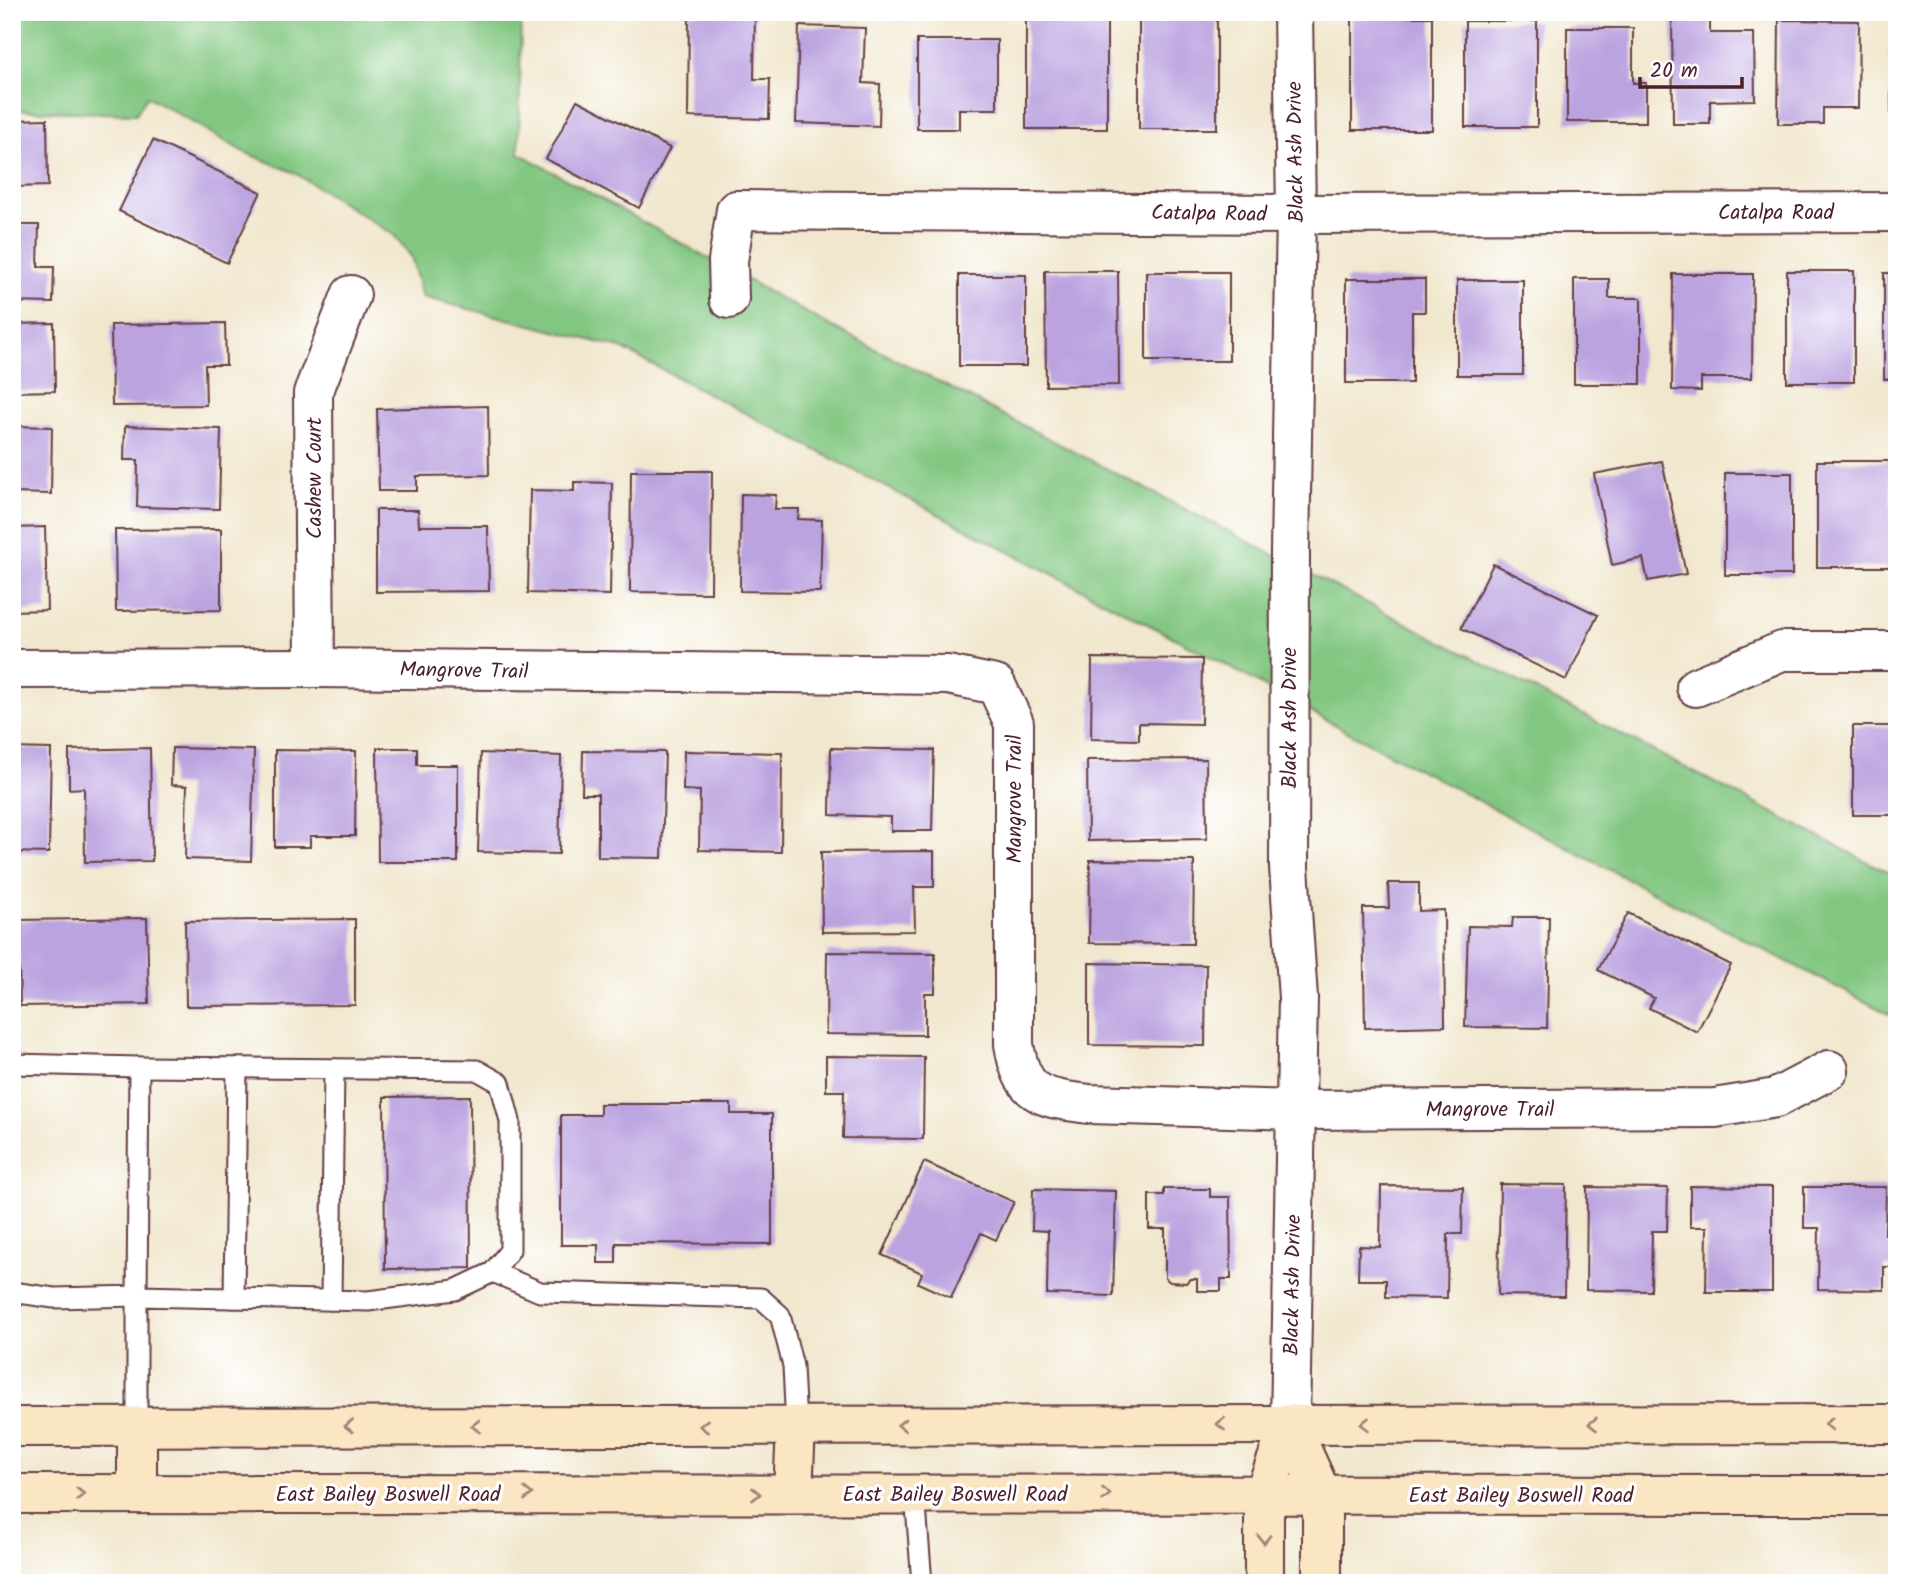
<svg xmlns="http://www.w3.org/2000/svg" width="1909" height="1595" font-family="Kalam,sans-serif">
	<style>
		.green { fill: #82c781; stroke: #667356; stroke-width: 2 }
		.building { fill: #bba3e0 }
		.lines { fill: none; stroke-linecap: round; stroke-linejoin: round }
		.service-casing { stroke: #633d43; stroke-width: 23 }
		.minor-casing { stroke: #633d43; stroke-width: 42 }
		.secondary-casing { stroke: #633d43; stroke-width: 42 }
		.service { stroke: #fff; stroke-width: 19 }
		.minor { stroke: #fff; stroke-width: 38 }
		.secondary { stroke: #fbe6c4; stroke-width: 38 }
		.oneway { stroke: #a28278 }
		.labels { text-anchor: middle; stroke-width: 6; stroke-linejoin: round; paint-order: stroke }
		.street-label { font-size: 21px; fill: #4a1f2b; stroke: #fff }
	</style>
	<rect width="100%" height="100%" fill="#fff"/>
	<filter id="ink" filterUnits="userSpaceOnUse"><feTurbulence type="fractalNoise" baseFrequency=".0143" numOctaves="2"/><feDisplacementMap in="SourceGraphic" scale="14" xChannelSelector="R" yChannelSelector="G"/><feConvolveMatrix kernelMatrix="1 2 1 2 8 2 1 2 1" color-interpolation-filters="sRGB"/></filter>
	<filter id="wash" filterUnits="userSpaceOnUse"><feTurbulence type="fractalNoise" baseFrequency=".00686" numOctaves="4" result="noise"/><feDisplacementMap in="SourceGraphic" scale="28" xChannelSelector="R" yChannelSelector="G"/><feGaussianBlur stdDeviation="1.57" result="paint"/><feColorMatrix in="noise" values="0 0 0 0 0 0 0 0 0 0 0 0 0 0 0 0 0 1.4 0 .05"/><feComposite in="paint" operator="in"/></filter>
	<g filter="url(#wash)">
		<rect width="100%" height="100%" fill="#f1e7ce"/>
		<path class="green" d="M 12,12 L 521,12 L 519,153 L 823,322 L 1897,877 L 1897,1018 L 1669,901 L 1346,731 L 1224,664 L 621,348 L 422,297 L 411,256 L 394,235 L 293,172 L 244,152 L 147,96 L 136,114 L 12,110 Z"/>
		<g id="blocks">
			<g class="building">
				<path d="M 689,13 L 755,14 L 754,79 L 770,79 L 769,119 L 688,117 Z"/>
				<path d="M 1710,16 L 1710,33 L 1754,33 L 1755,100 L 1710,101 L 1710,124 L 1673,124 L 1672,17 Z"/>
				<rect x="1026" y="17" width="81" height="112"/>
				<rect x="1139" y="17" width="78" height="112"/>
				<rect x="1352" y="17" width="80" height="113"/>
				<path d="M 1779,20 L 1859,21 L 1858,108 L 1823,108 L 1823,124 L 1778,124 Z"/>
				<rect x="1465" y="21" width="72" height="106"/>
				<rect x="1891" y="22" width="6" height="107"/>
				<path d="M 799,26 L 865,28 L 863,83 L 880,84 L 879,126 L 796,123 Z"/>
				<path d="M 1567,28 L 1633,28 L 1633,83 L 1646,83 L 1646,122 L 1567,122 Z"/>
				<path d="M 917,40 L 997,40 L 997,109 L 959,109 L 959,129 L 917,129 Z"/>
				<path d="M 577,100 L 670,148 L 639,208 L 546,159 Z"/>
				<path d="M 47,119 L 48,186 L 12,187 L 12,120 Z"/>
				<path d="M 153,140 L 261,192 L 227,263 L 119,211 Z"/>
				<path d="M 12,225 L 39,225 L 38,267 L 54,267 L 53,303 L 12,302 Z"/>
				<path d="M 1045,271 L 1118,271 L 1119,385 L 1046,386 Z"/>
				<rect x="1787" y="271" width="67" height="111"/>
				<rect x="1146" y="272" width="83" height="89"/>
				<rect x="1884" y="273" width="13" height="106"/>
				<path d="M 1673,274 L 1753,274 L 1752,378 L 1701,378 L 1701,391 L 1672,390 Z"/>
				<rect x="959" y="275" width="67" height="91"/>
				<path d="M 1346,279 L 1425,279 L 1425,312 L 1412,312 L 1412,383 L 1346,383 Z"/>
				<path d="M 1574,279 L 1609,279 L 1609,298 L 1641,298 L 1641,384 L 1574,384 Z"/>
				<rect x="1457" y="280" width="66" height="95"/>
				<path d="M 54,323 L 55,391 L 12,392 L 12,324 Z"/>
				<path d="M 225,323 L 226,365 L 205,365 L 206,405 L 112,406 L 111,325 Z"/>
				<path d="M 488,406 L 489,475 L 417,476 L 417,491 L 379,491 L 377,409 Z"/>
				<path d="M 12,426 L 52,427 L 51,494 L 12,493 Z"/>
				<path d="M 125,426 L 221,429 L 219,509 L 137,507 L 138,460 L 124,460 Z"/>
				<path d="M 1662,461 L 1686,574 L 1648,581 L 1643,558 L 1612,565 L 1594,474 Z"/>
				<rect x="1817" y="461" width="74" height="106"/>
				<path d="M 631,471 L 712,471 L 711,593 L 630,592 Z"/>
				<rect x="1725" y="473" width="67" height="102"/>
				<path d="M 574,482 L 612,483 L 610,595 L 528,593 L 530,490 L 574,491 Z"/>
				<path d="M 741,494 L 776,495 L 775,509 L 799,509 L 798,519 L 822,520 L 820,592 L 740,591 Z"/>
				<path d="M 376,510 L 418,510 L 419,526 L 488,526 L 489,591 L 376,592 Z"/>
				<path d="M 45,527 L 47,610 L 12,611 L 12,528 Z"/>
				<path d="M 221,529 L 221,610 L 116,611 L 115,530 Z"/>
				<path d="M 1493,564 L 1598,615 L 1566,680 L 1461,628 Z"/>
				<path d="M 1092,658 L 1202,659 L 1201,724 L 1139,723 L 1139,740 L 1091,739 Z"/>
				<rect x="1853" y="726" width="44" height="89"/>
				<path d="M 12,748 L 51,749 L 49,853 L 12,852 Z"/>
				<path d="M 150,748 L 152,861 L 85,862 L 84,788 L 69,789 L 69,750 Z"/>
				<path d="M 172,748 L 254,750 L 251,861 L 185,859 L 187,786 L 171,785 Z"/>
				<path d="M 377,748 L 417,748 L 417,765 L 458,765 L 458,862 L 378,862 Z"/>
				<path d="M 831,748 L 934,750 L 932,831 L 891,831 L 891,817 L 830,815 Z"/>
				<path d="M 275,750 L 356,751 L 355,836 L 310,836 L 310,847 L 275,847 Z"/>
				<path d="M 583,751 L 665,752 L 662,858 L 598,857 L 598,794 L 582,794 Z"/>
				<path d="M 684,751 L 782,753 L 781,852 L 699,850 L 700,791 L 683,790 Z"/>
				<path d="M 481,753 L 561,756 L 559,854 L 478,852 Z"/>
				<path d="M 1206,759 L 1207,839 L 1088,841 L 1087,760 Z"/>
				<path d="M 934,851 L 934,887 L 914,887 L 915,931 L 822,932 L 821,852 Z"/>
				<path d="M 1090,860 L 1194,861 L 1193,944 L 1089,943 Z"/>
				<path d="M 1388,883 L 1419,883 L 1419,911 L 1444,910 L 1445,1026 L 1365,1028 L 1363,908 L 1389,908 Z"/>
				<path d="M 1628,913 L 1731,965 L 1697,1032 L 1649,1008 L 1654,998 L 1598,970 Z"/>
				<path d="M 1513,917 L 1549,917 L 1547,1028 L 1465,1027 L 1468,926 L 1512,927 Z"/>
				<path d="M 147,918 L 149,1004 L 20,1006 L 18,920 Z"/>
				<path d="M 355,919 L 355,1005 L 186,1006 L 185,921 Z"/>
				<path d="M 827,952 L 935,953 L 935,993 L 925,993 L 925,1035 L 826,1034 Z"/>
				<path d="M 1089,963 L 1206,965 L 1205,1046 L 1089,1045 Z"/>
				<path d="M 826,1056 L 924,1057 L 923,1139 L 843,1138 L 844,1091 L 826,1091 Z"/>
				<path d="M 470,1096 L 471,1268 L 385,1269 L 384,1097 Z"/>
				<path d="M 600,1104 L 731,1104 L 731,1114 L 772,1114 L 772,1244 L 616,1243 L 616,1263 L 598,1263 L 598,1245 L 561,1245 L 561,1115 L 600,1115 Z"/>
				<path d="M 924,1162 L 1014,1202 L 996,1240 L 981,1233 L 951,1298 L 918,1283 L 922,1273 L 882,1255 Z"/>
				<path d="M 1500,1184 L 1566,1185 L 1564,1296 L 1498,1295 Z"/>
				<path d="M 1381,1186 L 1463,1187 L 1462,1234 L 1448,1234 L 1447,1298 L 1386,1297 L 1386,1280 L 1358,1280 L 1359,1246 L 1380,1247 Z"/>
				<path d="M 1690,1186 L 1772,1187 L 1772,1292 L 1706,1292 L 1707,1227 L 1690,1227 Z"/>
				<path d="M 1587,1187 L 1668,1188 L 1667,1231 L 1652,1231 L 1651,1291 L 1586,1290 Z"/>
				<path d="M 1804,1187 L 1886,1187 L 1885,1234 L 1897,1234 L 1897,1267 L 1884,1267 L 1884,1290 L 1818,1289 L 1819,1228 L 1804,1228 Z"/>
				<path d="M 1033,1189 L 1116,1191 L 1113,1296 L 1047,1294 L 1048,1231 L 1032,1230 Z"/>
				<path d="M 1164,1189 L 1210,1189 L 1210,1197 L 1230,1197 L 1231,1279 L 1221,1279 L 1221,1291 L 1197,1291 L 1197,1279 L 1190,1279 L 1186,1283 L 1170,1282 L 1165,1278 L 1165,1229 L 1149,1229 L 1149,1195 L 1164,1195 Z"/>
			</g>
		</g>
	</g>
	<g filter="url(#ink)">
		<use href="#blocks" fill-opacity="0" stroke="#633d43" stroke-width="2"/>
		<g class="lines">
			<g class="service-casing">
				<g id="service">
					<path d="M 12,1064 L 139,1067 L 477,1070 L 500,1083 L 510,1121 L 510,1250 L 493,1272 L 455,1290 L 368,1301 L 137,1296 L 137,1427"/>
					<path d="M 493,1272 L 540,1292 L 761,1298 L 780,1315 L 793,1366 L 796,1426"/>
					<path d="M 12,1292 L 54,1298 L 137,1296 L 139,1067"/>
					<path d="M 234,1298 L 237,1068"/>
					<path d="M 331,1300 L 334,1069"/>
					<path d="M 915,1494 L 922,1583"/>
				</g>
			</g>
			<g class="minor-casing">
				<g id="minor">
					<path d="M 729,299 L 728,261 L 736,210 L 1296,214 L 1897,212"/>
					<path d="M 315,668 L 313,393 L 351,295"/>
					<path d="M 12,669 L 315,668 L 948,675 L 996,685 L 1014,723 L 1014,1044 C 1022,1096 1041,1098 1089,1104 L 1296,1110 L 1715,1108 L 1776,1098 L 1829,1070"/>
					<path d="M 1696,687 L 1782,651 L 1897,651"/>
					<path d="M 1290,1424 L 1298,998 L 1289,867 L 1290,551 L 1296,214 L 1293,12"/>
				</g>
			</g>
			<g class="secondary-casing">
				<g id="secondary">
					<path d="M 1290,1424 L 1322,1495 L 1322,1583"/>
					<path d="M 12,1427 L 1897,1424"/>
					<path d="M 137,1427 L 137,1494"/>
					<path d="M 12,1494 L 1897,1495"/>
					<path d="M 793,1494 L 796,1426"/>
					<path d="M 1264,1583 L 1264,1494 L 1290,1424"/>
				</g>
			</g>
			<use href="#service" class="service"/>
			<use href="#minor" class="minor"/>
			<use href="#secondary" class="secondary"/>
		</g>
		<defs><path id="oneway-chevron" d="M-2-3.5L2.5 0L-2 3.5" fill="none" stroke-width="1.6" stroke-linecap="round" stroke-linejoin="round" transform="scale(1.75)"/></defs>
		<g class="oneway">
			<use href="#oneway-chevron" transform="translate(1221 1424) rotate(180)"/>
			<use href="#oneway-chevron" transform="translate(1365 1424) rotate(180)"/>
			<use href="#oneway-chevron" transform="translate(1593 1424) rotate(180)"/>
			<use href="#oneway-chevron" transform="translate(1829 1424) rotate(180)"/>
			<use href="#oneway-chevron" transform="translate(902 1425) rotate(180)"/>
			<use href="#oneway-chevron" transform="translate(349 1426) rotate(180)"/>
			<use href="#oneway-chevron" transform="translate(476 1426) rotate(180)"/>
			<use href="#oneway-chevron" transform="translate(704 1426) rotate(180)"/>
			<use href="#oneway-chevron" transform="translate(80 1494)"/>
			<use href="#oneway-chevron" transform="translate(528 1494)"/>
			<use href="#oneway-chevron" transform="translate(756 1494)"/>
			<use href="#oneway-chevron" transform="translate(1106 1494)"/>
			<use href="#oneway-chevron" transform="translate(1264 1539) rotate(90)"/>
		</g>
	</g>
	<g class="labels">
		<g class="street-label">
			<text transform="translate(1295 152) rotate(-91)" y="7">Black Ash Drive</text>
			<text x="1776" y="219">Catalpa Road</text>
			<text transform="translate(1209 213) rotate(1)" y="7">Catalpa Road</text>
			<text transform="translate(314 478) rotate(-90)" y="7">Cashew Court</text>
			<text transform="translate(464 670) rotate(1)" y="7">Mangrove Trail</text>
			<text transform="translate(1289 718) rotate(-90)" y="7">Black Ash Drive</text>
			<text transform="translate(1014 799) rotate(-90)" y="7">Mangrove Trail</text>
			<text x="1490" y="1116">Mangrove Trail</text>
			<text transform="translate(1292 1285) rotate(-89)" y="7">Black Ash Drive</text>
			<text x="388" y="1501">East Bailey Boswell Road</text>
			<text x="955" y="1501">East Bailey Boswell Road</text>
			<text x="1521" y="1502">East Bailey Boswell Road</text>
		</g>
	</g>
	<rect width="1909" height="1595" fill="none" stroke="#fff" stroke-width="42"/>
	<path d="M1640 77v10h102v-10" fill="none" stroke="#4a1f2b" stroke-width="3.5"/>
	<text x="1650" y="77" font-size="21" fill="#4a1f2b" stroke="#ffffff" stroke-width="5" paint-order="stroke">20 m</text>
</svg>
